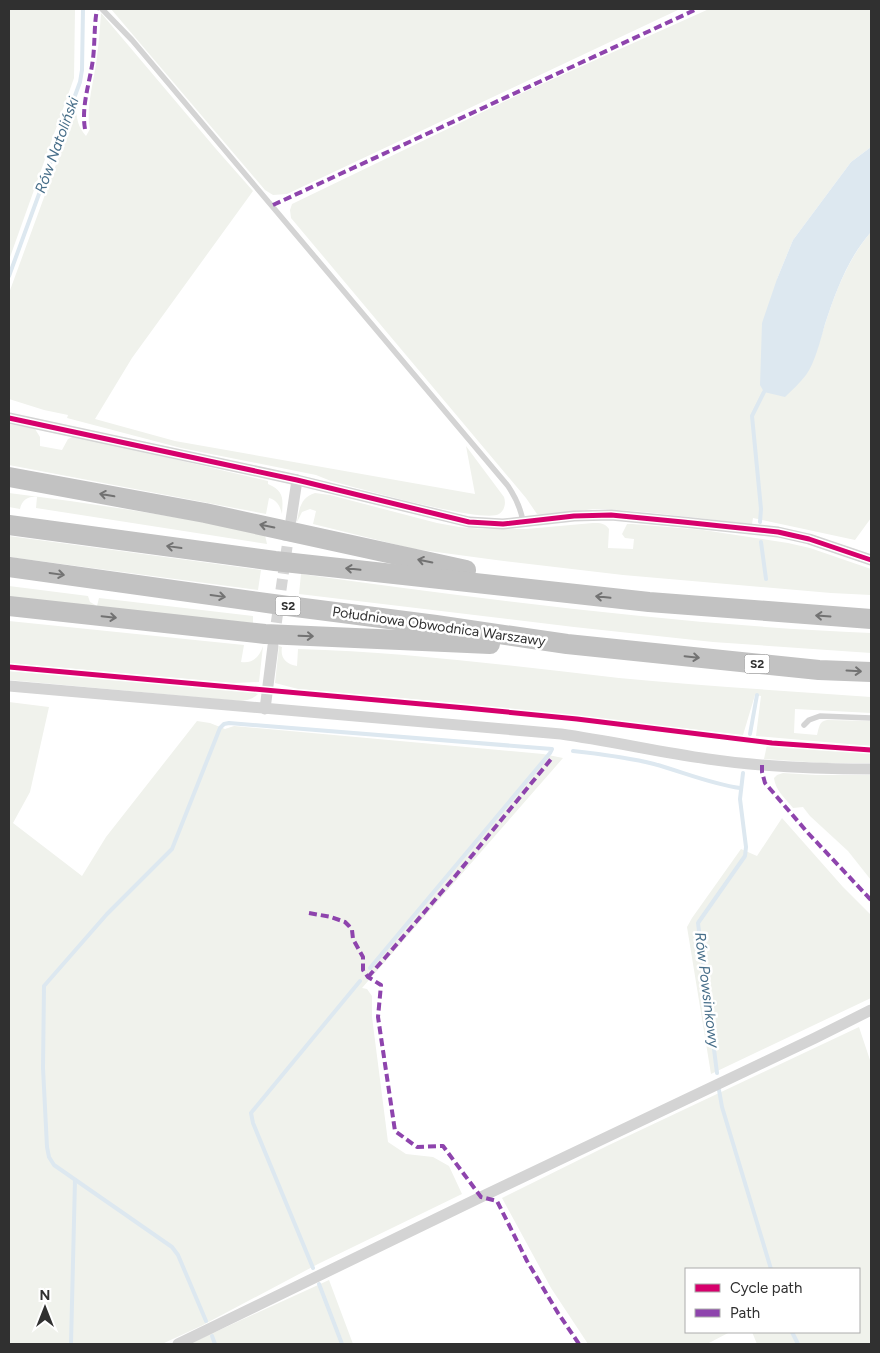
<svg xmlns="http://www.w3.org/2000/svg" width="880" height="1353" font-family="Figtree,sans-serif">
	<style>
		.green { fill: #f0f2ec }
		.water { fill: #dde8f0 }
		.lines { fill: none; stroke-linecap: round; stroke-linejoin: round }
		.stream { stroke: #dde8f0; stroke-width: 4 }
		.minor-tunnel { stroke: #d6d6d6; stroke-width: 11; stroke-dasharray: 11 5.5; stroke-linecap: butt }
		.service { stroke: #d4d4d4; stroke-width: 5.5 }
		.minor { stroke: #d4d4d4; stroke-width: 11 }
		.motorway { stroke: #c2c2c2; stroke-width: 20 }
		.quiet { stroke: #8e44ad; stroke-width: 4; stroke-dasharray: 8 4; stroke-linecap: butt }
		.cycleway-casing { stroke: #fff; stroke-width: 8 }
		.cycleway { stroke: #d6006c; stroke-width: 5 }
		.oneway { stroke: #727272 }
		.labels { text-anchor: middle; stroke-width: 5; stroke-linejoin: round; paint-order: stroke }
		.shield { fill: #fff; stroke: #6e6e6e; stroke-width: 1 }
		.shield-label { font-size: 12px; font-weight: bold; fill: #303030 }
		.street-label { font-size: 14px; fill: #303030; stroke: #fff }
		.water-label { font-size: 15px; font-style: italic; fill: #476e89; stroke: #fff }
	</style>
	<rect width="100%" height="100%" fill="#fff"/>
	<g class="green">
		<path d="M 9,9 L 75,9 L 74,78 L 9,260 Z"/>
		<path d="M 111,9 L 680,9 L 287,194 L 273,195 L 265,190 Z"/>
		<path d="M 709,9 L 871,9 L 871,147 L 851,162 L 793,240 L 777,279 L 817,350 C 830,308 842,266 871,232 L 871,518 L 855,540 L 753,518 L 752,524 C 701,519 650,511 599,509 C 578,509 558,517 537,514 L 526,498 L 291,218 L 290,210 L 292,204 L 522,93 Z"/>
		<path d="M 101,13 L 216,149 L 253,191 L 132,358 L 95,419 L 175,441 L 475,494 L 466,446 L 504,497 C 506,503 505,510 499,514 C 483,524 355,487 331,481 L 316,475 L 181,448 L 67,418 L 68,415 L 44,410 L 9,399 L 9,293 L 76,110 C 77,121 79,128 86,136 L 90,129 C 85,109 95,77 97,56 C 99,42 100,27 101,13 Z"/>
		<path d="M 9,424 L 35,429 L 40,437 L 40,446 L 62,450 L 68,439 L 75,436 L 268,481 L 268,484 C 284,491 283,498 282,514 C 280,506 277,500 269,498 L 266,514 L 9,465 Z"/>
		<path d="M 9,493 C 95,504 180,516 265,535 L 267,544 L 36,508 L 37,497 C 28,496 22,500 20,509 L 9,507 Z"/>
		<path d="M 315,493 L 330,495 L 437,523 L 459,527 L 483,529 L 526,529 L 593,523 C 600,523 605,523 609,529 L 608,548 L 633,549 L 634,539 L 625,538 L 622,534 L 627,524 L 632,524 L 703,530 L 788,543 L 810,548 L 871,569 L 871,595 L 831,593 L 623,575 L 496,560 L 414,549 L 313,524 L 316,511 L 310,509 L 302,512 L 297,522 C 299,509 301,497 315,493 Z"/>
		<path d="M 9,536 L 261,570 L 258,590 L 9,557 Z"/>
		<path d="M 301,574 C 490,600 680,625 871,633 L 871,653 L 713,642 L 574,627 L 299,594 Z"/>
		<path d="M 9,586 L 88,596 L 90,602 L 97,606 L 99,598 L 253,616 L 253,623 L 9,598 Z"/>
		<path d="M 9,621 L 244,645 L 241,662 C 253,664 260,656 263,646 L 259,682 L 234,683 L 9,663 Z"/>
		<path d="M 279,646 L 282,647 C 280,658 286,664 297,666 L 298,649 C 406,652 512,666 619,678 C 703,686 787,691 871,697 L 871,713 L 795,709 L 794,733 L 817,735 C 819,728 819,721 827,720 L 871,721 L 871,746 L 756,736 L 761,696 L 755,695 L 743,735 L 469,704 L 298,689 L 275,683 Z"/>
		<path d="M 9,671 L 253,692 L 258,694 C 253,699 246,701 239,701 L 9,680 Z"/>
		<path d="M 9,702 L 49,707 L 30,792 L 13,823 L 82,876 L 106,837 L 197,721 L 210,723 L 225,729 L 234,726 L 543,754 L 563,758 L 362,988 L 367,989 L 372,996 L 372,1017 L 388,1142 L 406,1154 L 433,1157 L 449,1166 L 462,1194 L 318,1264 L 201,1326 L 162,1344 L 9,1344 Z"/>
		<path d="M 767,745 L 871,753 L 871,763 L 821,763 L 764,759 Z"/>
		<path d="M 783,773 L 816,775 L 871,775 L 871,880 L 848,851 L 810,816 L 803,807 L 793,808 C 786,799 775,790 774,778 L 777,775 Z"/>
		<path d="M 782,818 L 843,887 L 871,915 L 871,998 L 711,1074 L 687,927 L 692,918 L 741,849 L 757,856 Z"/>
		<path d="M 859,1027 L 871,1063 L 871,1344 L 757,1344 L 752,1332 L 859,1332 L 859,1269 L 686,1269 L 686,1332 L 730,1332 L 707,1344 L 588,1344 L 551,1288 L 502,1198 L 609,1145 Z"/>
		<path d="M 329,1280 L 353,1344 L 189,1344 L 202,1338 Z"/>
	</g>
	<path class="water" d="M 871,147 L 871,232 C 848,258 836,291 825,324 C 821,338 815,363 806,375 C 800,383 792,390 785,397 L 764,392 L 760,385 L 762,323 L 777,279 L 793,240 L 851,162 Z"/>
	<g class="lines">
		<g class="stream">
			<path d="M 9,276 L 80,82 L 82,70 L 83,9"/>
			<path d="M 760,522 L 761,509 L 752,416 L 764,392"/>
			<path d="M 761,542 L 766,579"/>
			<path d="M 750,734 L 757,695"/>
			<path d="M 573,751 C 600,754 627,757 654,764 C 683,772 711,784 740,788"/>
			<path d="M 717,1073 L 698,923 L 745,856 L 746,847 L 740,799 L 743,773"/>
			<path d="M 719,1090 L 722,1107 L 771,1269"/>
			<path d="M 313,1268 L 253,1123 L 251,1113 L 360,981"/>
			<path d="M 319,1284 L 342,1344"/>
			<path d="M 206,1321 L 178,1255 L 172,1247 L 54,1165 L 49,1157 L 47,1147 L 43,1068 L 44,986 L 107,914 L 172,849 L 220,728 L 224,724 L 229,723 L 552,749 L 550,753 L 370,968"/>
			<path d="M 792,1332 L 798,1344"/>
			<path d="M 212,1336 L 215,1344"/>
			<path d="M 71,1344 L 75,1180"/>
		</g>
		<path class="minor-tunnel" d="M 274,639 L 290,526"/>
		<g class="service">
			<path d="M 102,9 L 132,40 L 508,486 C 516,498 521,508 523,522"/>
			<path d="M 804,725 L 809,720 L 820,716 L 871,718"/>
		</g>
		<g class="minor">
			<path d="M 9,418 L 297,480 L 469,522 L 503,524 L 574,516 L 611,515 L 683,522 L 778,532 L 809,539 L 871,560"/>
			<path d="M 291,520 L 297,480"/>
			<path d="M 9,686 L 561,734 C 610,741 659,752 708,759 C 762,767 816,769 871,769"/>
			<path d="M 265,709 L 273,646"/>
			<path d="M 178,1344 L 481,1197 L 815,1038 L 871,1010"/>
		</g>
		<g class="motorway">
			<path d="M 9,477 L 205,513 L 466,570"/>
			<path d="M 9,525 L 275,561 L 649,602 L 871,619"/>
			<path d="M 9,567 L 288,606 L 436,625 L 567,644 L 819,670 L 871,672"/>
			<path d="M 9,606 L 265,634 L 490,644"/>
		</g>
		<g class="quiet">
			<path d="M 85,129 C 81,106 90,82 93,59 C 95,42 94,26 97,9"/>
			<path d="M 273,205 L 697,9"/>
			<path d="M 762,765 L 762,772 L 765,783 L 808,833 L 871,900"/>
			<path d="M 309,913 L 331,917 L 345,922 L 349,926 L 352,930 L 353,939 L 363,957 L 363,970 L 368,977 L 381,985 L 378,1017 L 395,1131 L 417,1147 L 443,1146 L 481,1197 L 497,1201 L 527,1261 L 558,1313 L 579,1344"/>
			<path d="M 368,977 L 384,959 L 452,880 L 552,758"/>
		</g>
		<g class="cycleway-casing">
			<g id="cycleway">
				<path d="M 9,418 L 297,480 L 469,522 L 503,524 L 574,516 L 611,515 L 683,522 L 778,532 L 809,539 L 871,560"/>
				<path d="M 9,667 L 466,708 L 577,719 L 772,743 L 871,750"/>
			</g>
		</g>
		<use href="#cycleway" class="cycleway"/>
	</g>
	<defs><path id="oneway-shaft" d="M-6 0H5M1.5-3L5.5 0L1.5 3" fill="none" stroke-width="1.6" stroke-linecap="round" stroke-linejoin="round" transform="scale(1.25)"/></defs>
	<g class="oneway">
		<use href="#oneway-shaft" transform="translate(107 495) rotate(-170)"/>
		<use href="#oneway-shaft" transform="translate(267 526) rotate(-168)"/>
		<use href="#oneway-shaft" transform="translate(174 547) rotate(-172)"/>
		<use href="#oneway-shaft" transform="translate(425 561) rotate(-168)"/>
		<use href="#oneway-shaft" transform="translate(353 569) rotate(-174)"/>
		<use href="#oneway-shaft" transform="translate(57 574) rotate(8)"/>
		<use href="#oneway-shaft" transform="translate(218 596) rotate(8)"/>
		<use href="#oneway-shaft" transform="translate(603 597) rotate(-174)"/>
		<use href="#oneway-shaft" transform="translate(823 616) rotate(-176)"/>
		<use href="#oneway-shaft" transform="translate(109 617) rotate(6)"/>
		<use href="#oneway-shaft" transform="translate(306 636) rotate(2)"/>
		<use href="#oneway-shaft" transform="translate(692 657) rotate(6)"/>
		<use href="#oneway-shaft" transform="translate(854 671) rotate(3)"/>
	</g>
	<g class="labels">
		<g class="shield">
			<rect x="275.5" y="596.5" width="25" height="19" rx="4"/>
			<rect x="744.5" y="654.5" width="25" height="19" rx="4"/>
		</g>
		<g class="shield-label">
			<text x="288" y="610">S2</text>
			<text x="757" y="668">S2</text>
		</g>
		<g class="street-label">
			<text transform="translate(439 626) rotate(8)" y="5">Południowa Obwodnica Warszawy</text>
		</g>
		<g class="water-label">
			<text transform="translate(57 145) rotate(-70)" y="5">Rów Natoliński</text>
			<text transform="translate(707 990) rotate(83)" y="5">Rów Powsinkowy</text>
		</g>
	</g>
	<rect width="880" height="1353" fill="none" stroke="#303030" stroke-width="20"/>
	<rect x="685" y="1268" width="175" height="65" fill="#ffffff" stroke="#acacac"/>
	<rect x="695" y="1284" width="25" height="8" fill="#d6006c" stroke="#acacac"/>
	<text x="730" y="1293" font-size="15" fill="#303030">Cycle path</text>
	<rect x="695" y="1309" width="25" height="8" fill="#8e44ad" stroke="#acacac"/>
	<text x="730" y="1318" font-size="15" fill="#303030">Path</text>
	<g transform="translate(45 1308)" stroke="#ffffff" stroke-width="4" paint-order="stroke">
	<path d="M0-4L9 19L0 12L-9 19Z" fill="#303030"/>
	<text y="-8" font-size="14" font-weight="bold" text-anchor="middle" fill="#303030">N</text>
	</g>
</svg>
